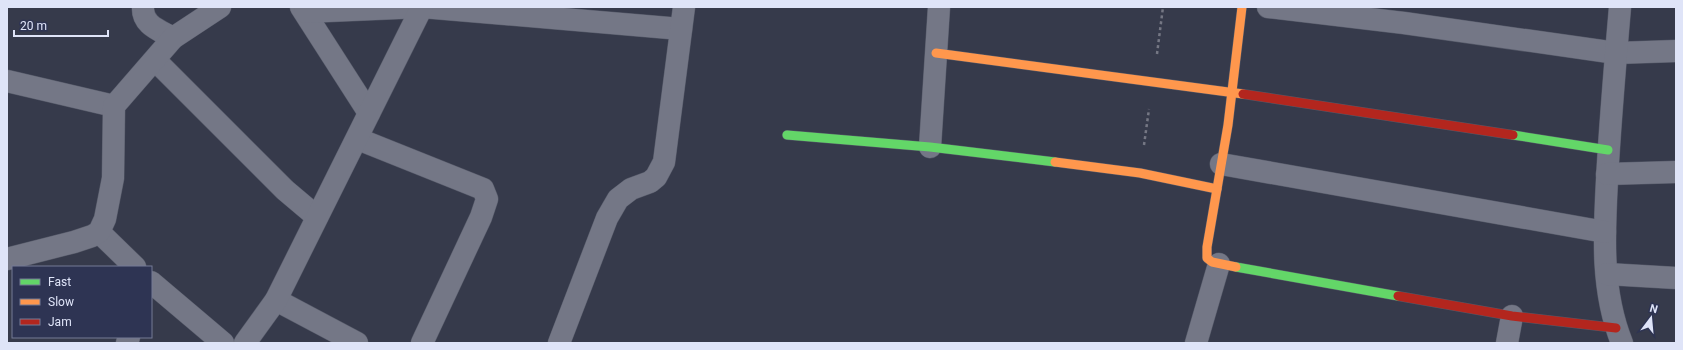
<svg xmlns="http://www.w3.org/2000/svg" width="1683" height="350" font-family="Roboto,sans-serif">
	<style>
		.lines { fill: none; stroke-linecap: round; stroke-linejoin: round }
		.street-casing { stroke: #555968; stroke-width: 23 }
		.fast-casing { stroke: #555968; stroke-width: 10 }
		.slow-casing { stroke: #555968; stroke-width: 10 }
		.jam-casing { stroke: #555968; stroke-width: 10 }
		.path { stroke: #757784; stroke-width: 2.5; stroke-dasharray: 3 3; stroke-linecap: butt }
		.street { stroke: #747786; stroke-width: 22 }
		.fast { stroke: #63d668; stroke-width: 9 }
		.slow { stroke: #ff974d; stroke-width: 9 }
		.jam { stroke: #b3261e; stroke-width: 9 }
	</style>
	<rect width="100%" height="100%" fill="#363a4b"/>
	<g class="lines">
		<g class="street-casing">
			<g id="street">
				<path d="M 143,7 C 142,25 159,30 173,38"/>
				<path d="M 301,7 L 369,113"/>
				<path d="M 1268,7 L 1404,23 L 1616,53 L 1676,51"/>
				<path d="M 1620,7 C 1615,65 1610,123 1607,180 C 1604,235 1601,291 1622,343"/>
				<path d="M 305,12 L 422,7 L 681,29"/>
				<path d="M 155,60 L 285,190 L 317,217"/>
				<path d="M 7,81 L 114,106"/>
				<path d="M 358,139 L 483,189 L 487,199 L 481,217 L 422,343"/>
				<path d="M 930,147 L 939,7"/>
				<path d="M 1221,164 L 1605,232"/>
				<path d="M 1607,174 L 1676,172"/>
				<path d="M 99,232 L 135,267"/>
				<path d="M 7,259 L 74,242 L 92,236 L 99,232 L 105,219 L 113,178 L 114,106 L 173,38 L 220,7"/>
				<path d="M 1607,274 L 1676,278"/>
				<path d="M 151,282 L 223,343"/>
				<path d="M 276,300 L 357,343"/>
				<path d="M 127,343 L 129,337"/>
				<path d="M 245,343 L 276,300 L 422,7"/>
				<path d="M 559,343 L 607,218 L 618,199 L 631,189 L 650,182 L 656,177 L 664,162 L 684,7"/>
				<path d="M 1196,343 L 1219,264"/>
				<path d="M 1507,343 L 1512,316"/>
			</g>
		</g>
		<g class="fast-casing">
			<g id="fast">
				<path d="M 787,135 L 930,147 L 1055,162"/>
				<path d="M 1513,135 L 1608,150"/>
				<path d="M 1236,267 L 1398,296"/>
			</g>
		</g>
		<g class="slow-casing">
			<g id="slow">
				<path d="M 936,53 L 1243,94"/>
				<path d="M 1055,162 L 1140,173 L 1217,189"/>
				<path d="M 1236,267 L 1212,262 L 1207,258 L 1207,247 L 1228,125 L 1242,7"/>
			</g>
		</g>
		<g class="jam-casing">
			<g id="jam">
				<path d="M 1243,94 L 1513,135"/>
				<path d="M 1398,296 L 1512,316 L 1616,328"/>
			</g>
		</g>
		<g class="path">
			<path d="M 1157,54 L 1163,7"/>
			<path d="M 1144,145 L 1149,109"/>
		</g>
		<use href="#street" class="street"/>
		<use href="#fast" class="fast"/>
		<use href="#slow" class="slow"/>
		<use href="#jam" class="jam"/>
	</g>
	<rect width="1683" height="350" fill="none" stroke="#dfe4f8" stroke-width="16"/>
	<rect x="12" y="266" width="140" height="72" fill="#2e3453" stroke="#757a95"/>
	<rect x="20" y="279" width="20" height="6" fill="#63d668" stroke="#757a95"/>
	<text x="48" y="286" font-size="12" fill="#dfe4f8">Fast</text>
	<rect x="20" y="299" width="20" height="6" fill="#ff974d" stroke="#757a95"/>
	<text x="48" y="306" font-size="12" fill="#dfe4f8">Slow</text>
	<rect x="20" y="319" width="20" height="6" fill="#b3261e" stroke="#757a95"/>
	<text x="48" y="326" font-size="12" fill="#dfe4f8">Jam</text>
	<g transform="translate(1651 318) rotate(16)" stroke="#2e3453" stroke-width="3" paint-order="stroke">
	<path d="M0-3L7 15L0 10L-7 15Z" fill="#dfe4f8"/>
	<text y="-6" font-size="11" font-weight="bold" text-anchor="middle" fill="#dfe4f8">N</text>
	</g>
	<path d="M14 30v6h94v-6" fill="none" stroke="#dfe4f8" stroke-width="2"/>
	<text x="20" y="30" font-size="12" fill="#dfe4f8" stroke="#2e3453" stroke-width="3" paint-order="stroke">20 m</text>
</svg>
